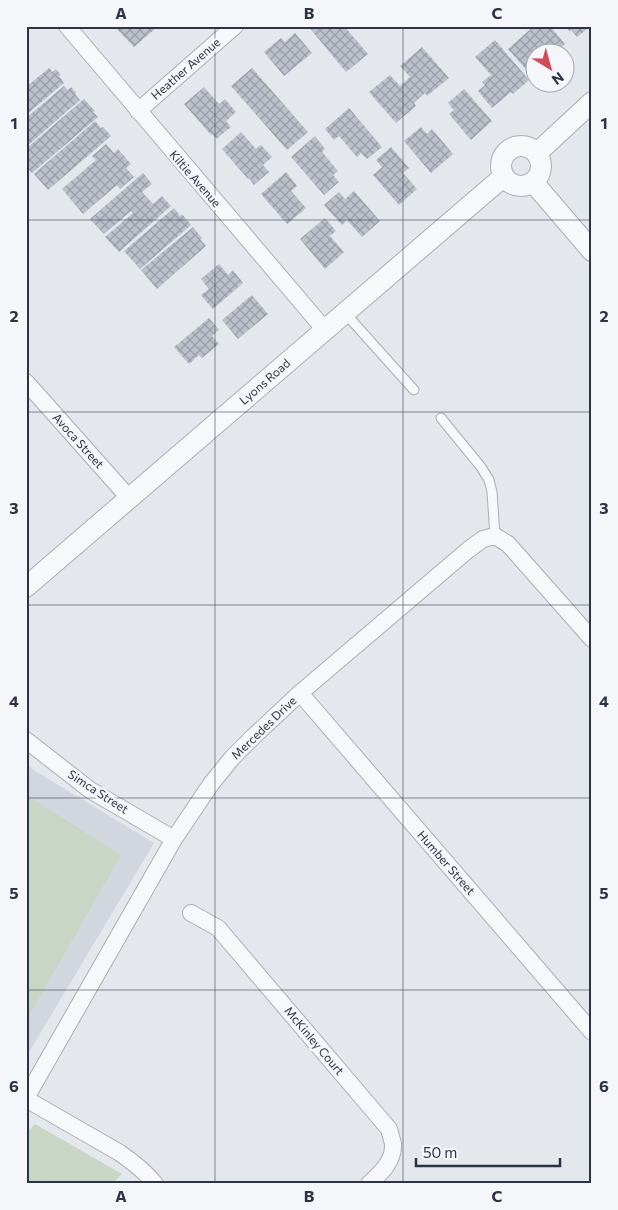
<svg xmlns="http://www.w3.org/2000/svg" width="618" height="1210" font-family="Commissioner,sans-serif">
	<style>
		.built { fill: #d2d6de }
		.green { fill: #c9d6c5 }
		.building { fill: url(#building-cross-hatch) }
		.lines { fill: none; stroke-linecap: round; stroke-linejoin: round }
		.service-casing { stroke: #a9aeb7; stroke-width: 11 }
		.minor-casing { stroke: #a9aeb7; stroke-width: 18 }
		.tertiary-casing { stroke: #a9aeb7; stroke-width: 22 }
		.service { stroke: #f7f8fa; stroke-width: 9 }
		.minor { stroke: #f7f8fa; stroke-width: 16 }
		.tertiary { stroke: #f7f8fa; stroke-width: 20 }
		.grid { fill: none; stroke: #2b3445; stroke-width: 1; stroke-opacity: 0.55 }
		.labels { text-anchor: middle; stroke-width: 5; stroke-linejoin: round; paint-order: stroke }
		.street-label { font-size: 12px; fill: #2b3445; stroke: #f4f6f9 }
		.neatline { fill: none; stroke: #2b3445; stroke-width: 2 }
		.grid-label { font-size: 16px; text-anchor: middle; font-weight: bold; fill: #2b3445 }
	</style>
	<defs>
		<pattern id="building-cross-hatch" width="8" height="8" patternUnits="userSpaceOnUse" patternTransform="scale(1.25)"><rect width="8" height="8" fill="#bbc0ca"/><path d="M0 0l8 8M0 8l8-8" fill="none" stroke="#989da6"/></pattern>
	</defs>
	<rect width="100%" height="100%" fill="#e4e7ec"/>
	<path class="built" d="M 26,763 L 32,769 L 154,843 L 26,1057 Z"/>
	<g class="green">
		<path d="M 26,793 L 31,798 L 121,855 L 26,1021 Z"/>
		<path d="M 35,1124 L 122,1174 L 112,1184 L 26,1184 L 26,1134 Z"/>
	</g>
	<g class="building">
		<path d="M 114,26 L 152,26 L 155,29 L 134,47 Z"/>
		<path d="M 308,26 L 344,26 L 368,54 L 346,72 Z"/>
		<path d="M 534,26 L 550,26 L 565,44 L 555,52 L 536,52 L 536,69 L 530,74 L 508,49 Z"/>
		<path d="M 565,26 L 591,26 L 577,37 L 571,30 L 569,31 Z"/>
		<path d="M 295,33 L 312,53 L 284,76 L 264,52 L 281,38 L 285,42 Z"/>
		<path d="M 495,40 L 529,80 L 513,94 L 511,92 L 492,108 L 478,91 L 485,85 L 482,82 L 491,75 L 475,57 Z"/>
		<path d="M 422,47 L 449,78 L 427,96 L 425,93 L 414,103 L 416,106 L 396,123 L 369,92 L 390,75 L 400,86 L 410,77 L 400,66 Z"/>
		<path d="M 49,68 L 52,72 L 56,69 L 61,75 L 59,76 L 64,83 L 26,115 L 26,87 Z"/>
		<path d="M 252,68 L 308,132 L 287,150 L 231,86 Z"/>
		<path d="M 64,86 L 68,90 L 71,87 L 76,93 L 75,94 L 80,100 L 26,147 L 26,118 Z"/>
		<path d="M 204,87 L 219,104 L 225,99 L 236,112 L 226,121 L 231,127 L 216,139 L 212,134 L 211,135 L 184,104 Z"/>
		<path d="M 464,89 L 492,121 L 471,140 L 449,114 L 454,110 L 448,103 Z"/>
		<path d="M 84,99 L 95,111 L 93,112 L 98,117 L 32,173 L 26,166 L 26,149 Z"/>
		<path d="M 349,108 L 382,147 L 367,159 L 361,153 L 357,157 L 339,136 L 334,140 L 325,129 Z"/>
		<path d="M 95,121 L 101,128 L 103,127 L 111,136 L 48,190 L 34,174 Z"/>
		<path d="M 421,127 L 427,134 L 432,129 L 453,154 L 431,173 L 404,141 Z"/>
		<path d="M 241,132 L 256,149 L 261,145 L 272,157 L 263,165 L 269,172 L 254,185 L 249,178 L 248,179 L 222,149 Z"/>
		<path d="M 315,136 L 325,149 L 322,152 L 338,171 L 333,175 L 339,182 L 324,195 L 291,157 Z"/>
		<path d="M 106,144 L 114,153 L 118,149 L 131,164 L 126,168 L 134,177 L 120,189 L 117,185 L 83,214 L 62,189 L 96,160 L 92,156 Z"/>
		<path d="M 391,147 L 409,168 L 403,173 L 417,189 L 399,205 L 373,175 L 382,167 L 376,160 Z"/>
		<path d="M 286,172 L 297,186 L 291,191 L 306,208 L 287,224 L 261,194 Z"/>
		<path d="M 143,173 L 152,184 L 142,192 L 153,204 L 162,196 L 171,206 L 119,252 L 105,237 L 133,213 L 131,211 L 104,234 L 90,219 Z"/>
		<path d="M 354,191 L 380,221 L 362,237 L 347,220 L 342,225 L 324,205 L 339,192 L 345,199 Z"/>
		<path d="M 174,208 L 180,216 L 182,214 L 191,225 L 140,269 L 124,251 Z"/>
		<path d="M 325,218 L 336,231 L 330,236 L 344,252 L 325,269 L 300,239 Z"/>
		<path d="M 193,227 L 202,238 L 200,239 L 206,246 L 157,289 L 141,270 Z"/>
		<path d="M 219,264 L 228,275 L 233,270 L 243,283 L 213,309 L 201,295 L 209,289 L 201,279 Z"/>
		<path d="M 252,295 L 268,314 L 238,339 L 222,320 Z"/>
		<path d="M 209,318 L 219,330 L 212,336 L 219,344 L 202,358 L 199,355 L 189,364 L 174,347 Z"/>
	</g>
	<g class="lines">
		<g class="service-casing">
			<g id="service">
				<path d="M 345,313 L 414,390"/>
				<path d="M 441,418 L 481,467 L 489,480 L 492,492 L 495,536"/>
			</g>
		</g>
		<g class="minor-casing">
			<g id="minor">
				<path d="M 67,26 L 325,330"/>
				<path d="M 138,111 L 235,26"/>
				<path d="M 26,382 L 130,499"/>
				<path d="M 300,693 L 592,1032"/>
				<path d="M 26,740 L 90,790 L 174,839"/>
				<path d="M 191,913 L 218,928 L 389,1129 C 390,1133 392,1139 393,1144 C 394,1161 381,1173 369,1184"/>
				<path d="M 26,1098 L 174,839 L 211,784 L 232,758 L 254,736 L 300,693 L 468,550 L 483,539 L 495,536 L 508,544 L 592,639"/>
				<path d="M 26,1099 L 120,1153 C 133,1162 145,1171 155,1184"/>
			</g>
		</g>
		<g class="tertiary-casing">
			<g id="tertiary">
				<circle cx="521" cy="166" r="20"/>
				<path d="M 537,153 L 592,102"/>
				<path d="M 533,182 L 592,251"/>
				<path d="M 26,587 L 503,177"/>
			</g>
		</g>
		<use href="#service" class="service"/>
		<use href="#minor" class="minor"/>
		<use href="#tertiary" class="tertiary"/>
	</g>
	<path class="grid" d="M 215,26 L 215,1184M 403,26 L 403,1184M 26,220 L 592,220M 26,412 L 592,412M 26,605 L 592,605M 26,798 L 592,798M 26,990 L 592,990"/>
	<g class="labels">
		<g class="street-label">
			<text transform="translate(186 69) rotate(-41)" y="4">Heather Avenue</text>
			<text transform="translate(195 179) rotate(49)" y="4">Kiltie Avenue</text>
			<text transform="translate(265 382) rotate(-41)" y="4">Lyons Road</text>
			<text transform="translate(78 441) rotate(48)" y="4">Avoca Street</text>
			<text transform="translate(264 728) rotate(-44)" y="4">Mercedes Drive</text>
			<text transform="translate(98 792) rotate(33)" y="4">Simca Street</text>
			<text transform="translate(446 863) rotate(49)" y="4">Humber Street</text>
			<text transform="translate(314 1041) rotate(50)" y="4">McKinley Court</text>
		</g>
	</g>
	<rect width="618" height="1210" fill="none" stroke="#f4f6f9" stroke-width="55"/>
	<g transform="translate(550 68) rotate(143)"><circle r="24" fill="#f4f6f9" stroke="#a4a8b1"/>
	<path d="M0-4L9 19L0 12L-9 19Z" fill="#d1495b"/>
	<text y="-8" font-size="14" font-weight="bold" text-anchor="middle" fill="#2b3445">N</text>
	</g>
	<path d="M416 1158v8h144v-8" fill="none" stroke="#2b3445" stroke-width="2.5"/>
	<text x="423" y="1158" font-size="15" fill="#2b3445" stroke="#f4f6f9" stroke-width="4" paint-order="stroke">50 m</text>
	<rect x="28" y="28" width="562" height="1154" class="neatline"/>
	<g class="grid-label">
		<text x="121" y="19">A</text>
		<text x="309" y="19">B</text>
		<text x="497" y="19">C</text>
		<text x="14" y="129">1</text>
		<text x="604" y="129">1</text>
		<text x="14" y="322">2</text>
		<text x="604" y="322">2</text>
		<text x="14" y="514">3</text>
		<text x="604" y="514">3</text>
		<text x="14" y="707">4</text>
		<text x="604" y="707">4</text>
		<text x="14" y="899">5</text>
		<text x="604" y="899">5</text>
		<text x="14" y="1092">6</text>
		<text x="604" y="1092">6</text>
		<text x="121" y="1202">A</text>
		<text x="309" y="1202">B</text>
		<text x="497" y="1202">C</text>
	</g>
</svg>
